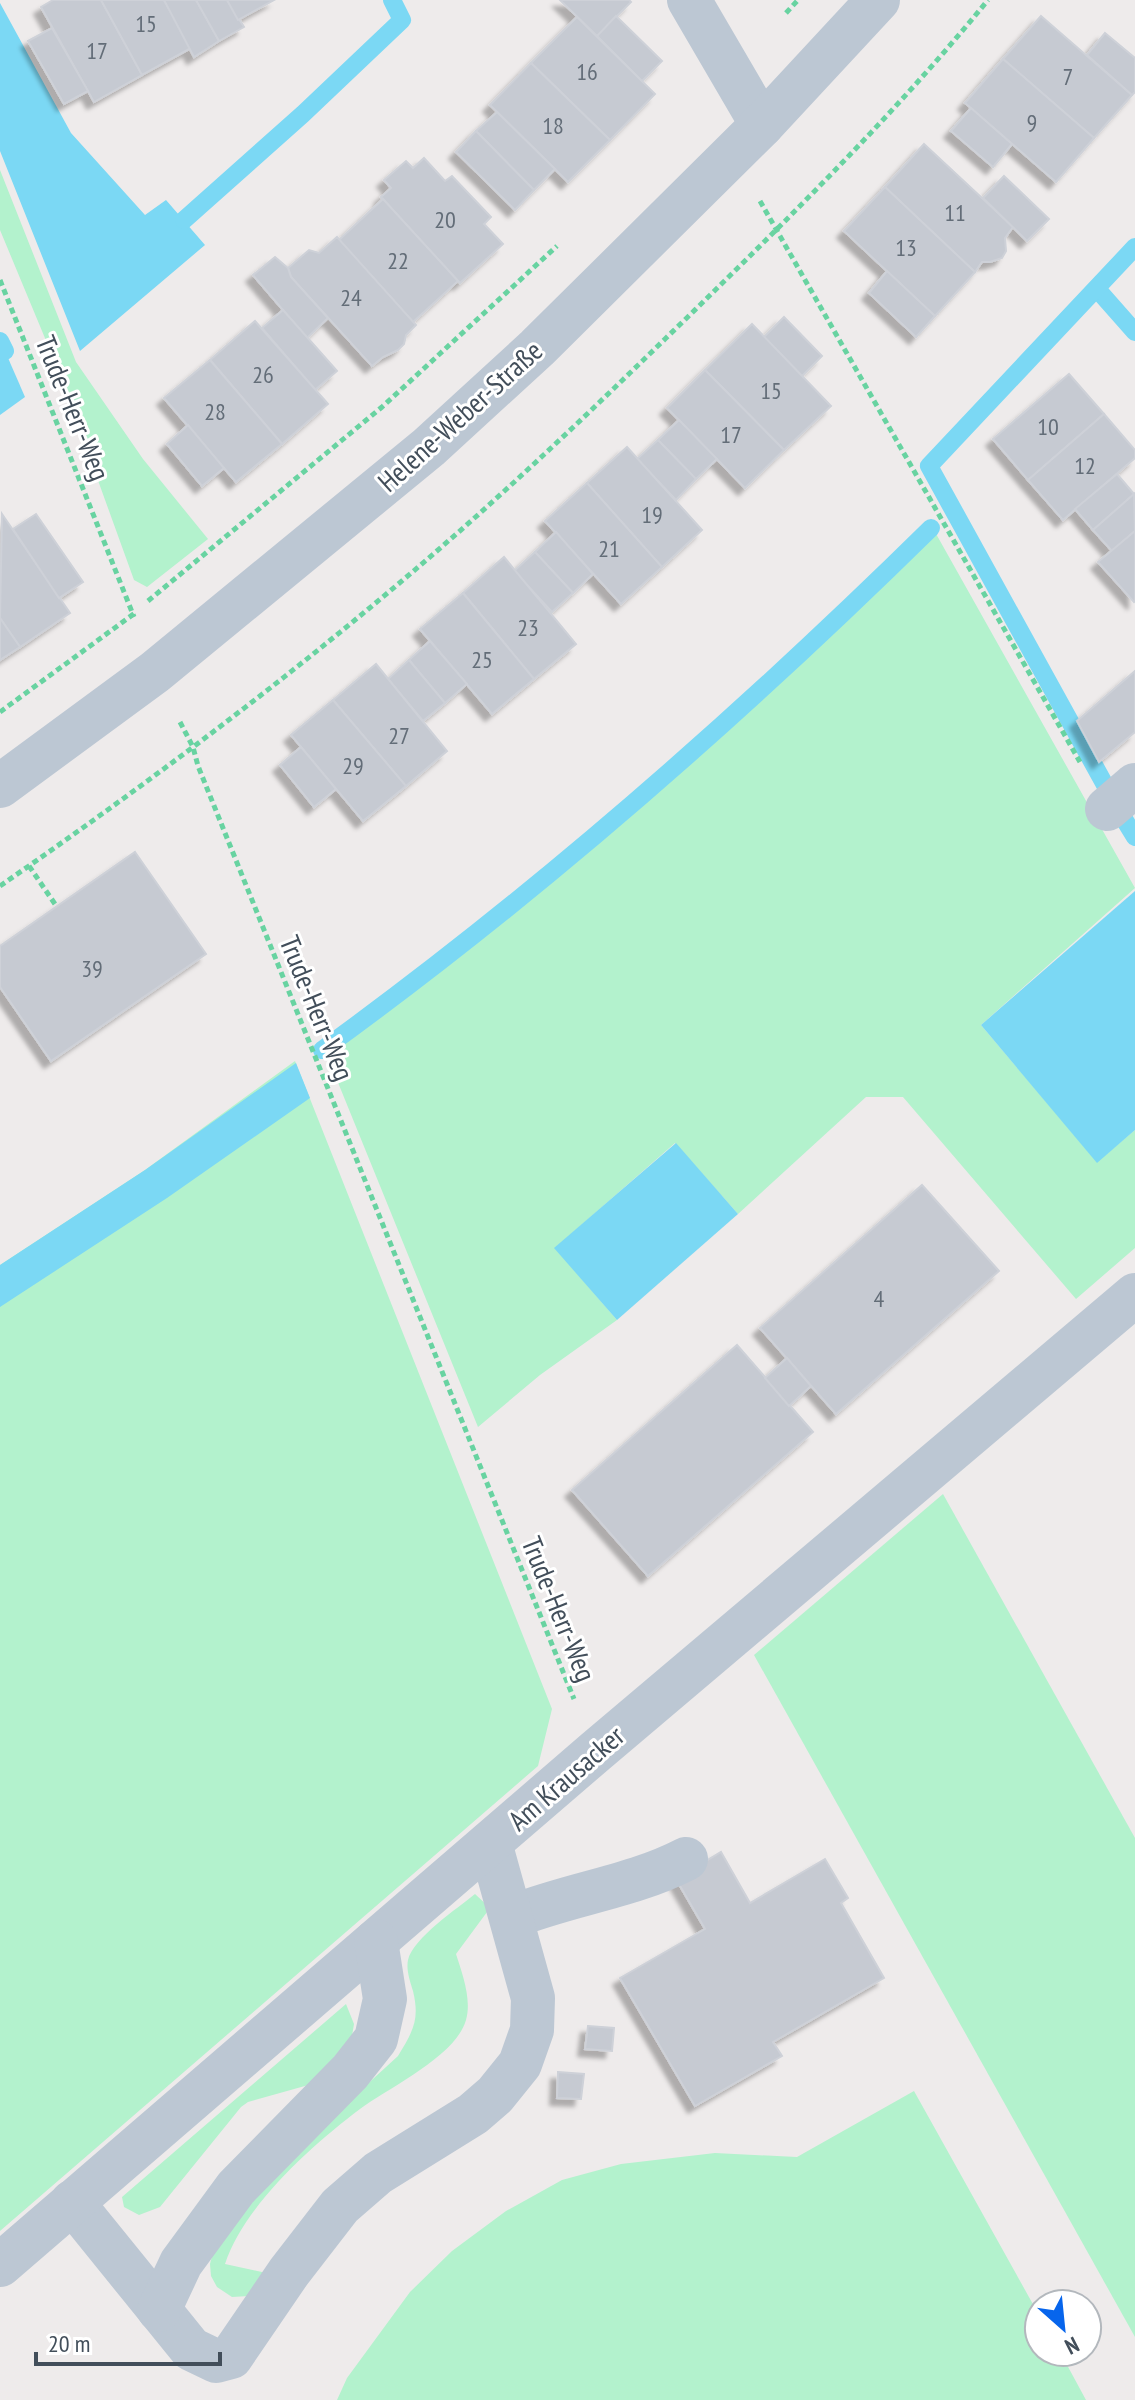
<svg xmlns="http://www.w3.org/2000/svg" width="1135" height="2400" font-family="'PT Sans Narrow',sans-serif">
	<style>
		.green { fill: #b3f2cd }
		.water { fill: #7bd8f4 }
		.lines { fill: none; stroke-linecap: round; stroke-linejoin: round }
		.stream { stroke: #7bd8f4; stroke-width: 18 }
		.building { fill: #c6cad2; stroke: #ced1d8; stroke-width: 2; filter: url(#shadow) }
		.path { stroke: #68d3a1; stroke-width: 5; stroke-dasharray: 6 4; stroke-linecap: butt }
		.minor { stroke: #bcc7d3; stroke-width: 44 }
		.labels { text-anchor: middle; stroke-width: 6; stroke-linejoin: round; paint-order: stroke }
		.number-label { font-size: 24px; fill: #636d78 }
		.street-label { font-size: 28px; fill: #424e5a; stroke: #fff }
	</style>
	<defs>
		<filter id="shadow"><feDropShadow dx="-7" dy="7" stdDeviation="2" flood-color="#0004"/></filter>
	</defs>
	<rect width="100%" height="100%" fill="#eeebeb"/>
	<g class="green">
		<path d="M 0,170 L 76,362 L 143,459 L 208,539 L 147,587 L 134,580 L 57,367 L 0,230 Z"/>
		<path d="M 935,532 L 1135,888 L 981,1025 L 1097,1162 L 1135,1130 L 1135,1248 L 1076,1299 L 903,1097 L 866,1097 L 738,1214 L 675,1143 L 555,1248 L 617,1320 L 540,1375 L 478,1427 L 326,1053 C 474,943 619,828 754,704 C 816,648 875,590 935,532 Z"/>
		<path d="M 295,1061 L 552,1709 L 538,1766 L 0,2231 L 0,1265 L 145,1170 Z"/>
		<path d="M 943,1494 L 1135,1838 L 1135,2337 L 754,1655 Z"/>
		<path d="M 475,1894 L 490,1908 L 456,1954 C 462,1973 472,1999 466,2020 C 456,2056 390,2087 360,2109 C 312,2145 244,2206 225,2264 L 271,2274 L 249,2296 L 232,2297 L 217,2287 L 211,2276 L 210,2264 L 212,2256 L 253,2189 L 398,2056 C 413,2031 420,2020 413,1991 C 410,1981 406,1970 408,1960 C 413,1938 458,1908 475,1894 Z"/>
		<path d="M 346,2004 L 354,2024 L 352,2036 L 312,2084 L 248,2102 L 241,2107 L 160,2207 L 139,2215 L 124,2207 L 122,2197 Z"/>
		<path d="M 914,2091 L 1039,2315 L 1039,2352 L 1060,2352 L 1086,2400 L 337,2400 L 347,2378 L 410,2292 L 452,2251 L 506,2211 L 562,2180 L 621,2164 L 715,2153 L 797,2157 Z"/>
	</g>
	<g class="water">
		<path d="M 0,3 L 71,133 L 145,215 L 166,200 L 205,245 L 80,351 L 0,151 Z"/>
		<path d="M 5,351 L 25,397 L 0,415 L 0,353 Z"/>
		<path d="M 1135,891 L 1135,1130 L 1097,1163 L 981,1025 Z"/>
		<path d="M 296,1063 L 310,1098 L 167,1198 L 0,1307 L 0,1265 L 145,1170 Z"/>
		<path d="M 676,1143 L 738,1214 L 617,1320 L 554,1248 Z"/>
	</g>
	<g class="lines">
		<g class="stream">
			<path d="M 184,220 L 303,114 L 402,20 L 392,0"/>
			<path d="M 1097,289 L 1135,332"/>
			<path d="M 0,341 L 5,351"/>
			<path d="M 1110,794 L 929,466 L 1135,247"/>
			<path d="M 1124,819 L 1135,837"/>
			<path d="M 322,1050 C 539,893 740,716 931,528"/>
		</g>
	</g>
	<g class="building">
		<path d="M 53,0 L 101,0 L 142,75 L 94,102 L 41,7 Z"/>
		<path d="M 101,0 L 164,0 L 191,48 L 142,75 Z"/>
		<path d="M 164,0 L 196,0 L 219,41 L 194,57 Z"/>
		<path d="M 196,0 L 227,0 L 244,27 L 219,41 Z"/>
		<path d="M 227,0 L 274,0 L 238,20 Z"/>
		<path d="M 560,0 L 629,0 L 631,2 L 597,36 Z"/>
		<path d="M 616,16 L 662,61 L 642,81 L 597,36 Z"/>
		<path d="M 1041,16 L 1132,95 L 1094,138 L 1003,59 Z"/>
		<path d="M 577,17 L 655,94 L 610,140 L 531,63 Z"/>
		<path d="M 52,28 L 88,91 L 64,104 L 28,41 Z"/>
		<path d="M 1105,33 L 1135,58 L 1135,92 L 1132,95 L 1087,55 Z"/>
		<path d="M 1003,59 L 1094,138 L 1056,182 L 965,103 Z"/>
		<path d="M 531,63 L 610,140 L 568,182 L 490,105 Z"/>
		<path d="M 971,108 L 1012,144 L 993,167 L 951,131 Z"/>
		<path d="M 497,112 L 555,169 L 534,190 L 476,131 Z"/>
		<path d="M 476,131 L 534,190 L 515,210 L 456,152 Z"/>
		<path d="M 924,144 L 1013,227 L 1005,238 L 1006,251 L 1002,258 L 990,262 L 982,262 L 975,272 L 885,187 Z"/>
		<path d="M 424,158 L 445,181 L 452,176 L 491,217 L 484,224 L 503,244 L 460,283 L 381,197 L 391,188 L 384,180 L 406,161 L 413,168 Z"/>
		<path d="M 1004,176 L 1049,219 L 1027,241 L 983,198 Z"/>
		<path d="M 885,187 L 975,272 L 935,316 L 844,231 Z"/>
		<path d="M 383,199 L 458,281 L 413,322 L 339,240 Z"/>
		<path d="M 337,237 L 416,325 L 406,335 L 404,344 L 398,350 L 383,357 L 372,366 L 291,277 L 288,268 L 309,250 L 319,253 Z"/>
		<path d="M 275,257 L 288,268 L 291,277 L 328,318 L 307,338 L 253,275 Z"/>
		<path d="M 887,271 L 935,316 L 916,337 L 869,293 Z"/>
		<path d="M 283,310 L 337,371 L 315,390 L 262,328 Z"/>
		<path d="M 784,317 L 822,356 L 802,376 L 764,337 Z"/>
		<path d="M 255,321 L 328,404 L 282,444 L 210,360 Z"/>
		<path d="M 752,324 L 831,406 L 784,450 L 705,370 Z"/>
		<path d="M 210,360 L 282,444 L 236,482 L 164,398 Z"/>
		<path d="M 705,370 L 784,450 L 745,488 L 667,408 Z"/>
		<path d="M 1069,374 L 1104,414 L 1028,480 L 993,439 Z"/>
		<path d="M 1104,414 L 1135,450 L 1135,458 L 1063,520 L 1028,480 Z"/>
		<path d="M 679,420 L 717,459 L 696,479 L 658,440 Z"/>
		<path d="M 188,425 L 224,468 L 202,486 L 167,444 Z"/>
		<path d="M 658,440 L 696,479 L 676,500 L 637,459 Z"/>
		<path d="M 627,447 L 702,530 L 662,567 L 587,483 Z"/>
		<path d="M 1117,474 L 1134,494 L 1093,530 L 1075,509 Z"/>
		<path d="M 587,483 L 662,567 L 621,604 L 545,521 Z"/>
		<path d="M 1134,494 L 1135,531 L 1112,551 L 1093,530 Z"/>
		<path d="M 2,514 L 70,613 L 20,647 L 0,618 Z"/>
		<path d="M 36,514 L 83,582 L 59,598 L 13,529 Z"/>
		<path d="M 1135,531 L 1135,601 L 1134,602 L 1098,562 Z"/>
		<path d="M 556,532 L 593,574 L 573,593 L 535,552 Z"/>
		<path d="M 535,552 L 573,593 L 552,612 L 514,571 Z"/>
		<path d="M 504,557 L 576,644 L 534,679 L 463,593 Z"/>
		<path d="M 463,593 L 534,679 L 492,714 L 420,629 Z"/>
		<path d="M 0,618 L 20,647 L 0,660 Z"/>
		<path d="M 430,641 L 467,684 L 445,703 L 409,660 Z"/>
		<path d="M 409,660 L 445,703 L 423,721 L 388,679 Z"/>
		<path d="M 376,664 L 447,751 L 406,786 L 333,700 Z"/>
		<path d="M 1135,671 L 1135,732 L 1099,762 L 1077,721 Z"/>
		<path d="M 333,700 L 406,786 L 363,821 L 291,735 Z"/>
		<path d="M 301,747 L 336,789 L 314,807 L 280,765 Z"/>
		<path d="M 135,852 L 206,954 L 51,1061 L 0,987 L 0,946 Z"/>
		<path d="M 922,1185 L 999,1271 L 836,1414 L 760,1328 Z"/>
		<path d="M 737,1345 L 813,1432 L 648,1576 L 572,1490 Z"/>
		<path d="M 787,1358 L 811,1386 L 789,1406 L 765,1378 Z"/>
		<path d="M 721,1852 L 750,1903 L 825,1859 L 848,1898 L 841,1903 L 884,1978 L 773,2042 L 782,2056 L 695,2106 L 620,1978 L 705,1929 L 676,1879 Z"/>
		<path d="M 588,2026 L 614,2028 L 612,2051 L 585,2049 Z"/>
		<path d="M 558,2072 L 584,2074 L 581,2099 L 557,2098 Z"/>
	</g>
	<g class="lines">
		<g class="path">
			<path d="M 786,13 L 798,0"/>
			<path d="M 760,201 L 1080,762"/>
			<path d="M 0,280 L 134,617"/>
			<path d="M 148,601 L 382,407 L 557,246"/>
			<path d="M 0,712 L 135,613"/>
			<path d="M 180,722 L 193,747 L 198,766 L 574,1699"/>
			<path d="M 29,866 L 57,907"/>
			<path d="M 0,886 C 166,771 329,648 480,513 C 555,446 627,376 699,306 C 799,208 899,109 988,0"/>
		</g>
		<g class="minor">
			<path d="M 689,0 L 762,125"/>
			<path d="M 0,786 L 155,672 L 429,447 L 537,348 L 762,125 L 878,0"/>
			<path d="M 1107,809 L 1135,785"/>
			<path d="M 512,1917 C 569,1894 632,1887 686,1859"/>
			<path d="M 72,2202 L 191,2349 L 216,2361 L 231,2357 L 289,2272 L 340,2206 L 378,2173 L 473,2114 L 495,2095 L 520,2064 L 532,2030 L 533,1998 L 490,1843"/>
			<path d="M 0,2265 L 595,1752 L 1135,1295"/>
			<path d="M 159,2310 L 181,2263 L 236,2188 L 350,2072 L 376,2039 L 385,1999 L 376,1941"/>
		</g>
	</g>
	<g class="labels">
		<g class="number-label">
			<text x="146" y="32">15</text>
			<text x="97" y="59">17</text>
			<text x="587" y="80">16</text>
			<text x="1068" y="85">7</text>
			<text x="1032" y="131">9</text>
			<text x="553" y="134">18</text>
			<text x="955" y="221">11</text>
			<text x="445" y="228">20</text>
			<text x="906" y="256">13</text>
			<text x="398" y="269">22</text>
			<text x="351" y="306">24</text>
			<text x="263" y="383">26</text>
			<text x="771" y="399">15</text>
			<text x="215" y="420">28</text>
			<text x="1048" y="435">10</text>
			<text x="731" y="443">17</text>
			<text x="1085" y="474">12</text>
			<text x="652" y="523">19</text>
			<text x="609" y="557">21</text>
			<text x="528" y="636">23</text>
			<text x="482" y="668">25</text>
			<text x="399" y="744">27</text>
			<text x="353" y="774">29</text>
			<text x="92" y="977">39</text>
			<text x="879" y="1307">4</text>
		</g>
		<g class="street-label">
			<text transform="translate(73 408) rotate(68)" y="10">Trude-Herr-Weg</text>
			<text transform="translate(460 416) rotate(-42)" y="10">Helene-Weber-Straße</text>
			<text transform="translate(317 1008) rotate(68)" y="10">Trude-Herr-Weg</text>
			<text transform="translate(559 1609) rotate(68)" y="10">Trude-Herr-Weg</text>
			<text transform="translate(566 1778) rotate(-41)" y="10">Am Krausacker</text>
		</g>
	</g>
	<g transform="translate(1063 2328) rotate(153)"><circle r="38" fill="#ffffff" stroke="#b3b8bd" stroke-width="2"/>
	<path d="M0-6L14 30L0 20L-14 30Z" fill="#0765ec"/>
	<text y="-12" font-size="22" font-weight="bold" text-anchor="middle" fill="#424e5a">N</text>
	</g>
	<path d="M36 2352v12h184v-12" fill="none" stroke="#424e5a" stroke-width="4"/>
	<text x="48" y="2352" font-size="24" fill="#424e5a" stroke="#ffffff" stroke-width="6" paint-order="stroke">20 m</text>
</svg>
